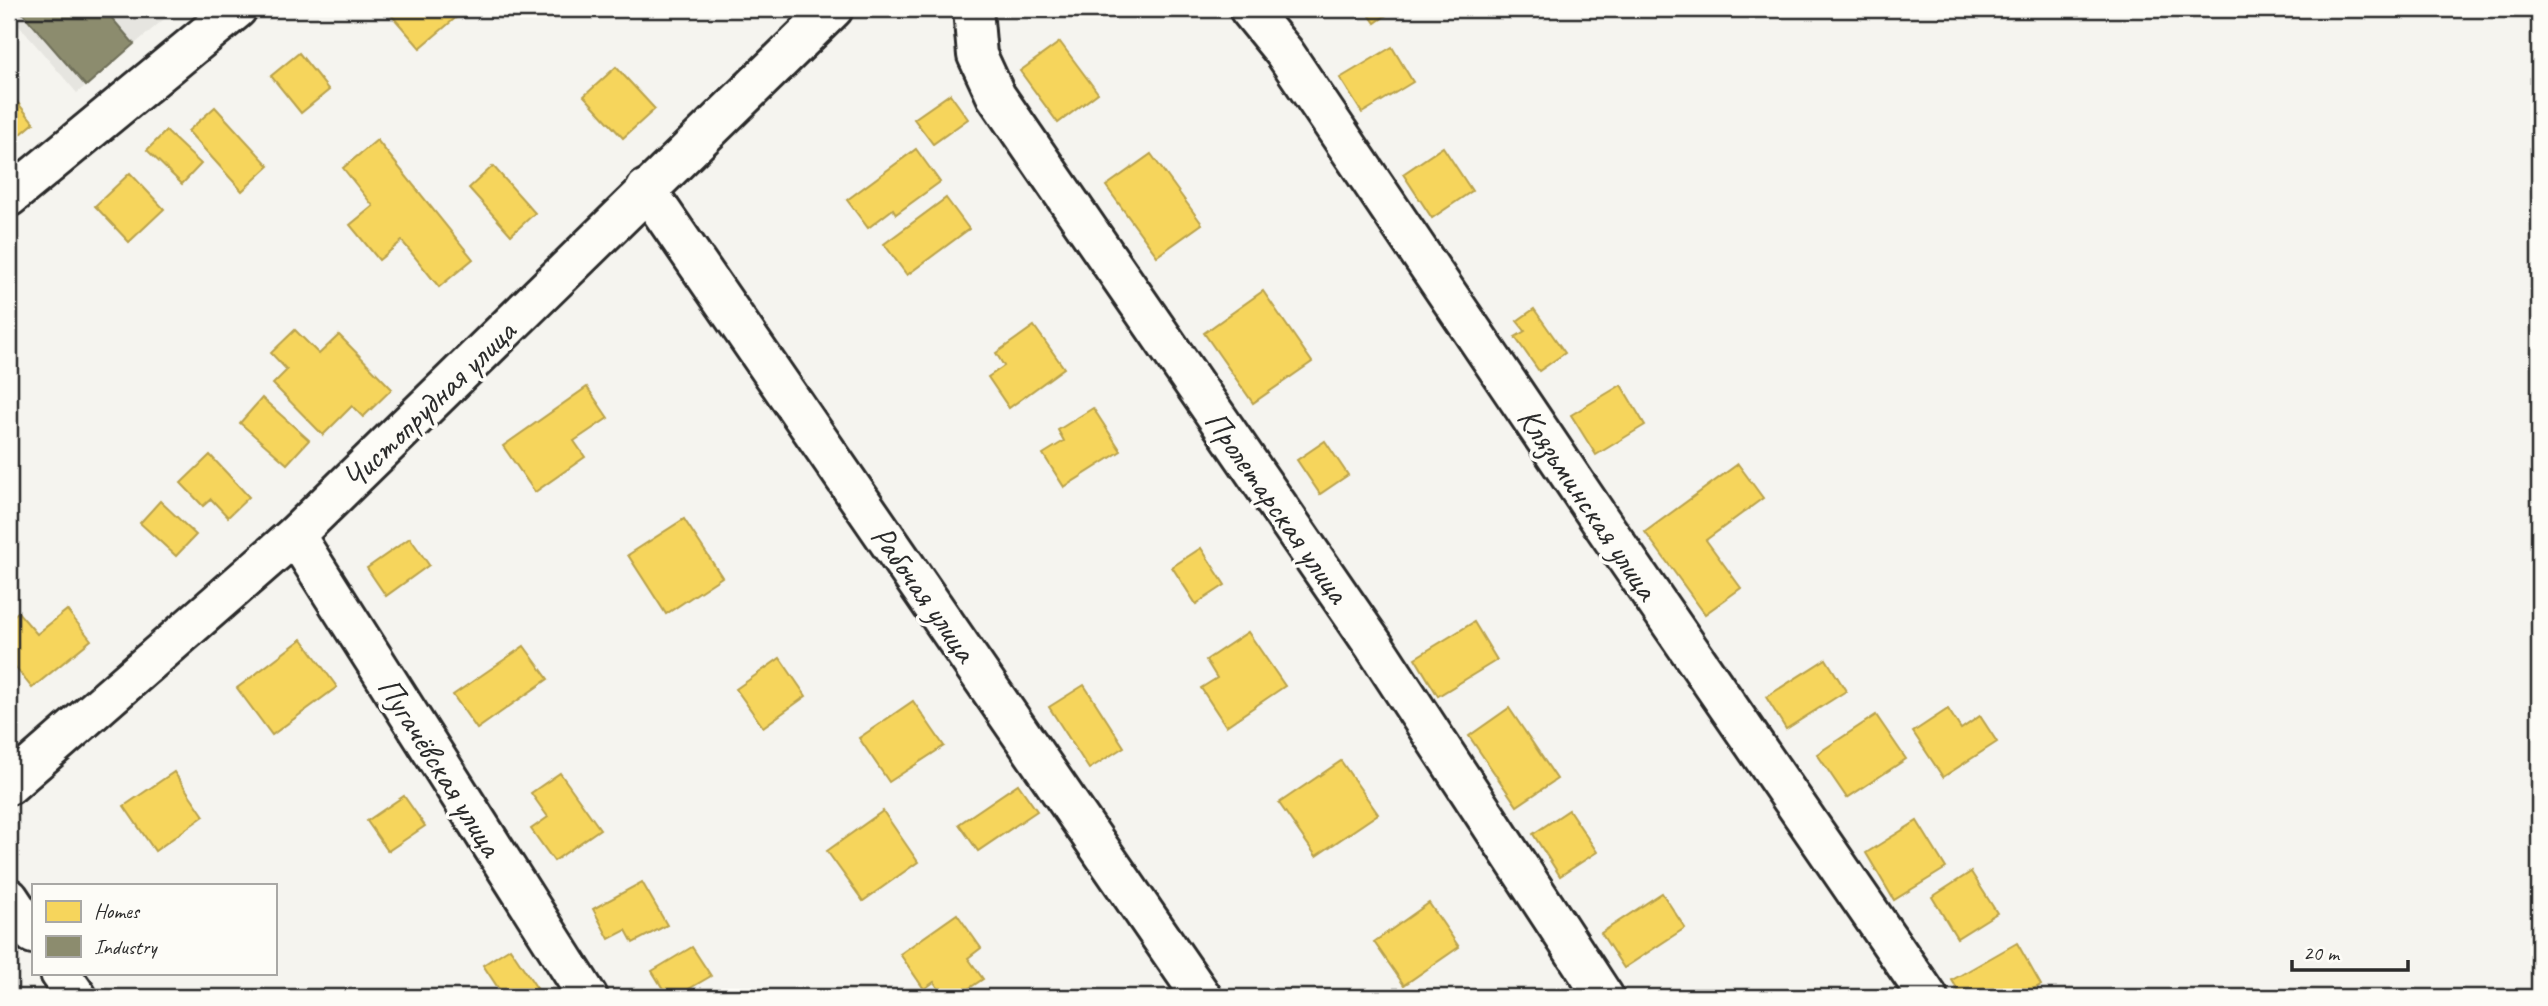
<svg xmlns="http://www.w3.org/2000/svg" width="2548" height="1006" font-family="Caveat,sans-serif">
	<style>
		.built { fill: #e6e5e0 }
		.homes { fill: #f6d55c; stroke: #b9a24d; stroke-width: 2 }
		.industry { fill: #8c8c6e; stroke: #6f6f5a; stroke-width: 2 }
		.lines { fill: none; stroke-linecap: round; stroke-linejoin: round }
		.street-casing { stroke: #2b2b2b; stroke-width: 44 }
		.secondary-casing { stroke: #2b2b2b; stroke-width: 44 }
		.street { stroke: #fdfcf7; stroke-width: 38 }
		.secondary { stroke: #fdfcf7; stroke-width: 38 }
		.labels { text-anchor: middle; stroke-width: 7; stroke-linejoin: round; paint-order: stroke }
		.street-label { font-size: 33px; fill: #2b2b2b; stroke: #fdfcf7 }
	</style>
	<rect width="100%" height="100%" fill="#f5f4ef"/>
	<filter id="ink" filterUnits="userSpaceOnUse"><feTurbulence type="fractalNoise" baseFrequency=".0143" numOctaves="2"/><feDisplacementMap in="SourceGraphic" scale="14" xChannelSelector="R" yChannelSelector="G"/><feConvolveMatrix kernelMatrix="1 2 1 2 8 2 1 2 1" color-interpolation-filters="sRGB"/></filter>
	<g filter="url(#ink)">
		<path class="built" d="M 9,9 L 176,9 L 77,93 L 9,14 Z"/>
		<g class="homes">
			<path d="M 386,9 L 453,9 L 459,15 L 420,48 Z"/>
			<path d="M 1365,9 L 1395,9 L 1375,23 Z"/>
			<path d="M 1060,42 L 1098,93 L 1058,123 L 1020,71 Z"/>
			<path d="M 1392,47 L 1413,82 L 1362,113 L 1340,78 Z"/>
			<path d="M 299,53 L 329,90 L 301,113 L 271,76 Z"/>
			<path d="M 616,67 L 655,109 L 623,138 L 584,96 Z"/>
			<path d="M 9,92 L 34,123 L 9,144 Z"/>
			<path d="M 950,94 L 968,119 L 933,144 L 914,119 Z"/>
			<path d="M 215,107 L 269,166 L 242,191 L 188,131 Z"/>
			<path d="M 166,131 L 201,164 L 182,184 L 147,150 Z"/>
			<path d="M 377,140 L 473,259 L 439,287 L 402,241 L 379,260 L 350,225 L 373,206 L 343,168 Z"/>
			<path d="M 1443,147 L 1472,191 L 1432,218 L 1403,174 Z"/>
			<path d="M 916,149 L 940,182 L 896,214 L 893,209 L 868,228 L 847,200 Z"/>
			<path d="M 1151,154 L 1202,224 L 1157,256 L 1106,186 Z"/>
			<path d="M 493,166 L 535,213 L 511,235 L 469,188 Z"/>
			<path d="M 130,173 L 164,209 L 129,242 L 95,206 Z"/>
			<path d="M 946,198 L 969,229 L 907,275 L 884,244 Z"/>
			<path d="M 1263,291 L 1312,362 L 1253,403 L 1204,333 Z"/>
			<path d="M 1534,309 L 1565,353 L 1539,371 L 1515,337 L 1525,331 L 1517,321 Z"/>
			<path d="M 1034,326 L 1064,368 L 1009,408 L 988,377 L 1004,366 L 996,353 Z"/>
			<path d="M 295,330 L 319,354 L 339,335 L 392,389 L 363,417 L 352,406 L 323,435 L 273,384 L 287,370 L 271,353 Z"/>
			<path d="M 1621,385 L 1645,425 L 1596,455 L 1571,415 Z"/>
			<path d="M 587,387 L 608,418 L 574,441 L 585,457 L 535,492 L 503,446 Z"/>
			<path d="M 262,398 L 309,440 L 287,464 L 240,423 Z"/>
			<path d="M 1093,408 L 1121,451 L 1064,487 L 1043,454 L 1064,441 L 1058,430 Z"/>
			<path d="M 1325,441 L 1348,475 L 1320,494 L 1297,460 Z"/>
			<path d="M 210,455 L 249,497 L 228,517 L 211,499 L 203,506 L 181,483 Z"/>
			<path d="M 1738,464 L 1763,498 L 1706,540 L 1741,588 L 1705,614 L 1645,532 Z"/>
			<path d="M 160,501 L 196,535 L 176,556 L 140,523 Z"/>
			<path d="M 684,519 L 722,577 L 666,614 L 628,555 Z"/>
			<path d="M 410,538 L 429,565 L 386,596 L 367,568 Z"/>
			<path d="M 1201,548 L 1225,585 L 1196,604 L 1172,567 Z"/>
			<path d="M 67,610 L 91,640 L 32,688 L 12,663 L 9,666 L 9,619 L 18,612 L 37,634 Z"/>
			<path d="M 1474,622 L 1497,660 L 1438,696 L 1415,658 Z"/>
			<path d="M 1248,632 L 1285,686 L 1226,726 L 1201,688 L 1217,678 L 1206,660 Z"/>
			<path d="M 302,639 L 337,687 L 272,735 L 237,688 Z"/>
			<path d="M 524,646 L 548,679 L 477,729 L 453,695 Z"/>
			<path d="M 780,658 L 806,696 L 763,727 L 736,689 Z"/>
			<path d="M 1826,659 L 1846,691 L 1786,729 L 1766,697 Z"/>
			<path d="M 1084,685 L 1124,747 L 1089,769 L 1049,707 Z"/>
			<path d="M 913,701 L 944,746 L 889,782 L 859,738 Z"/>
			<path d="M 1509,708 L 1557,779 L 1517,806 L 1469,736 Z"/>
			<path d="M 1948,709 L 1961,729 L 1980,716 L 1997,742 L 1943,777 L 1913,732 Z"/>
			<path d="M 1876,715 L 1906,759 L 1847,798 L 1817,754 Z"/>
			<path d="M 1341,761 L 1378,814 L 1316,856 L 1279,803 Z"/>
			<path d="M 174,772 L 204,816 L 155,851 L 124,806 Z"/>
			<path d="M 560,773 L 600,829 L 554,861 L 531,829 L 548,817 L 531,793 Z"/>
			<path d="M 1018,784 L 1037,811 L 978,851 L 959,824 Z"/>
			<path d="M 404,796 L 425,826 L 388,851 L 367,821 Z"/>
			<path d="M 1569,810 L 1597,852 L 1560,876 L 1533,834 Z"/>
			<path d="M 883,811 L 918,862 L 863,901 L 827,851 Z"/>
			<path d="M 1917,821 L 1946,868 L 1894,900 L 1866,853 Z"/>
			<path d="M 1971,872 L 1997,913 L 1957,938 L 1932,897 Z"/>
			<path d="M 642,882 L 667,925 L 633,943 L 626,930 L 609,939 L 593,909 Z"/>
			<path d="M 1662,893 L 1685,928 L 1624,968 L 1601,933 Z"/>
			<path d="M 1429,903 L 1459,947 L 1404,985 L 1374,942 Z"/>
			<path d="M 957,914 L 981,948 L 968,958 L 983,979 L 956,997 L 944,997 L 934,982 L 924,989 L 900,954 Z"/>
			<path d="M 2017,943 L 2041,985 L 2019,997 L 1962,997 L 1952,980 Z"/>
			<path d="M 692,947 L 711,976 L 675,997 L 668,997 L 652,971 Z"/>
			<path d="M 510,948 L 540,993 L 533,997 L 504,997 L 483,965 Z"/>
		</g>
		<path class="industry" d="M 19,9 L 104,9 L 134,44 L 86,86 Z"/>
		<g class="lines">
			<g class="street-casing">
				<g id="street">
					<path d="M 973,9 L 977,55 L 996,96 L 1375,647 L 1604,997"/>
					<path d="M 1249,9 L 1284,52 L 1602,523 L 1928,997"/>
					<path d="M 646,189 L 1202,997"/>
					<path d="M 9,197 L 237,9"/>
					<path d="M 295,535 L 588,997"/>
					<path d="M 9,785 L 295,535 L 833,9"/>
				</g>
			</g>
			<g class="secondary-casing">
				<g id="secondary">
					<path d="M 9,898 L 33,934"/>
					<path d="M 60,973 L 77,997"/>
				</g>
			</g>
			<use href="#street" class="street"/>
			<use href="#secondary" class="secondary"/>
		</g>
	</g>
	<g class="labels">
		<g class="street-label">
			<text transform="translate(428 404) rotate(-44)" y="12">Чистопрудная улица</text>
			<text transform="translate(1589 503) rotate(56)" y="12">Клязьминская улица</text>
			<text transform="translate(1278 506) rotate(55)" y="12">Пролетарская улица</text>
			<text transform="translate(925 593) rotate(55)" y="12">Рабочая улица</text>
			<text transform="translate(441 766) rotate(58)" y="12">Пугачёвская улица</text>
		</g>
	</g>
	<rect width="2548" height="1006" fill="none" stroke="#fdfcf7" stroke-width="35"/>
	<rect x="18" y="18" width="2513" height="971" fill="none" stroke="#2b2b2b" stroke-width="2.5" filter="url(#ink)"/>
	<rect x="32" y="884" width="245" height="91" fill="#fdfcf7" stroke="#a9a8a5" stroke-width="2"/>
	<rect x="46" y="901" width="35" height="21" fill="#f6d55c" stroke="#a9a8a5" stroke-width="2"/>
	<text x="94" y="918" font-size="21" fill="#2b2b2b">Homes</text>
	<rect x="46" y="936" width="35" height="21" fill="#8c8c6e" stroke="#a9a8a5" stroke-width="2"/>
	<text x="94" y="954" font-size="21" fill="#2b2b2b">Industry</text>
	<path d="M2292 960v10h116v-10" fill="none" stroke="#2b2b2b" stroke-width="3.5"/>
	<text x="2303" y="960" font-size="21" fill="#2b2b2b" stroke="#fdfcf7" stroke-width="5" paint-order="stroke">20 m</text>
</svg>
